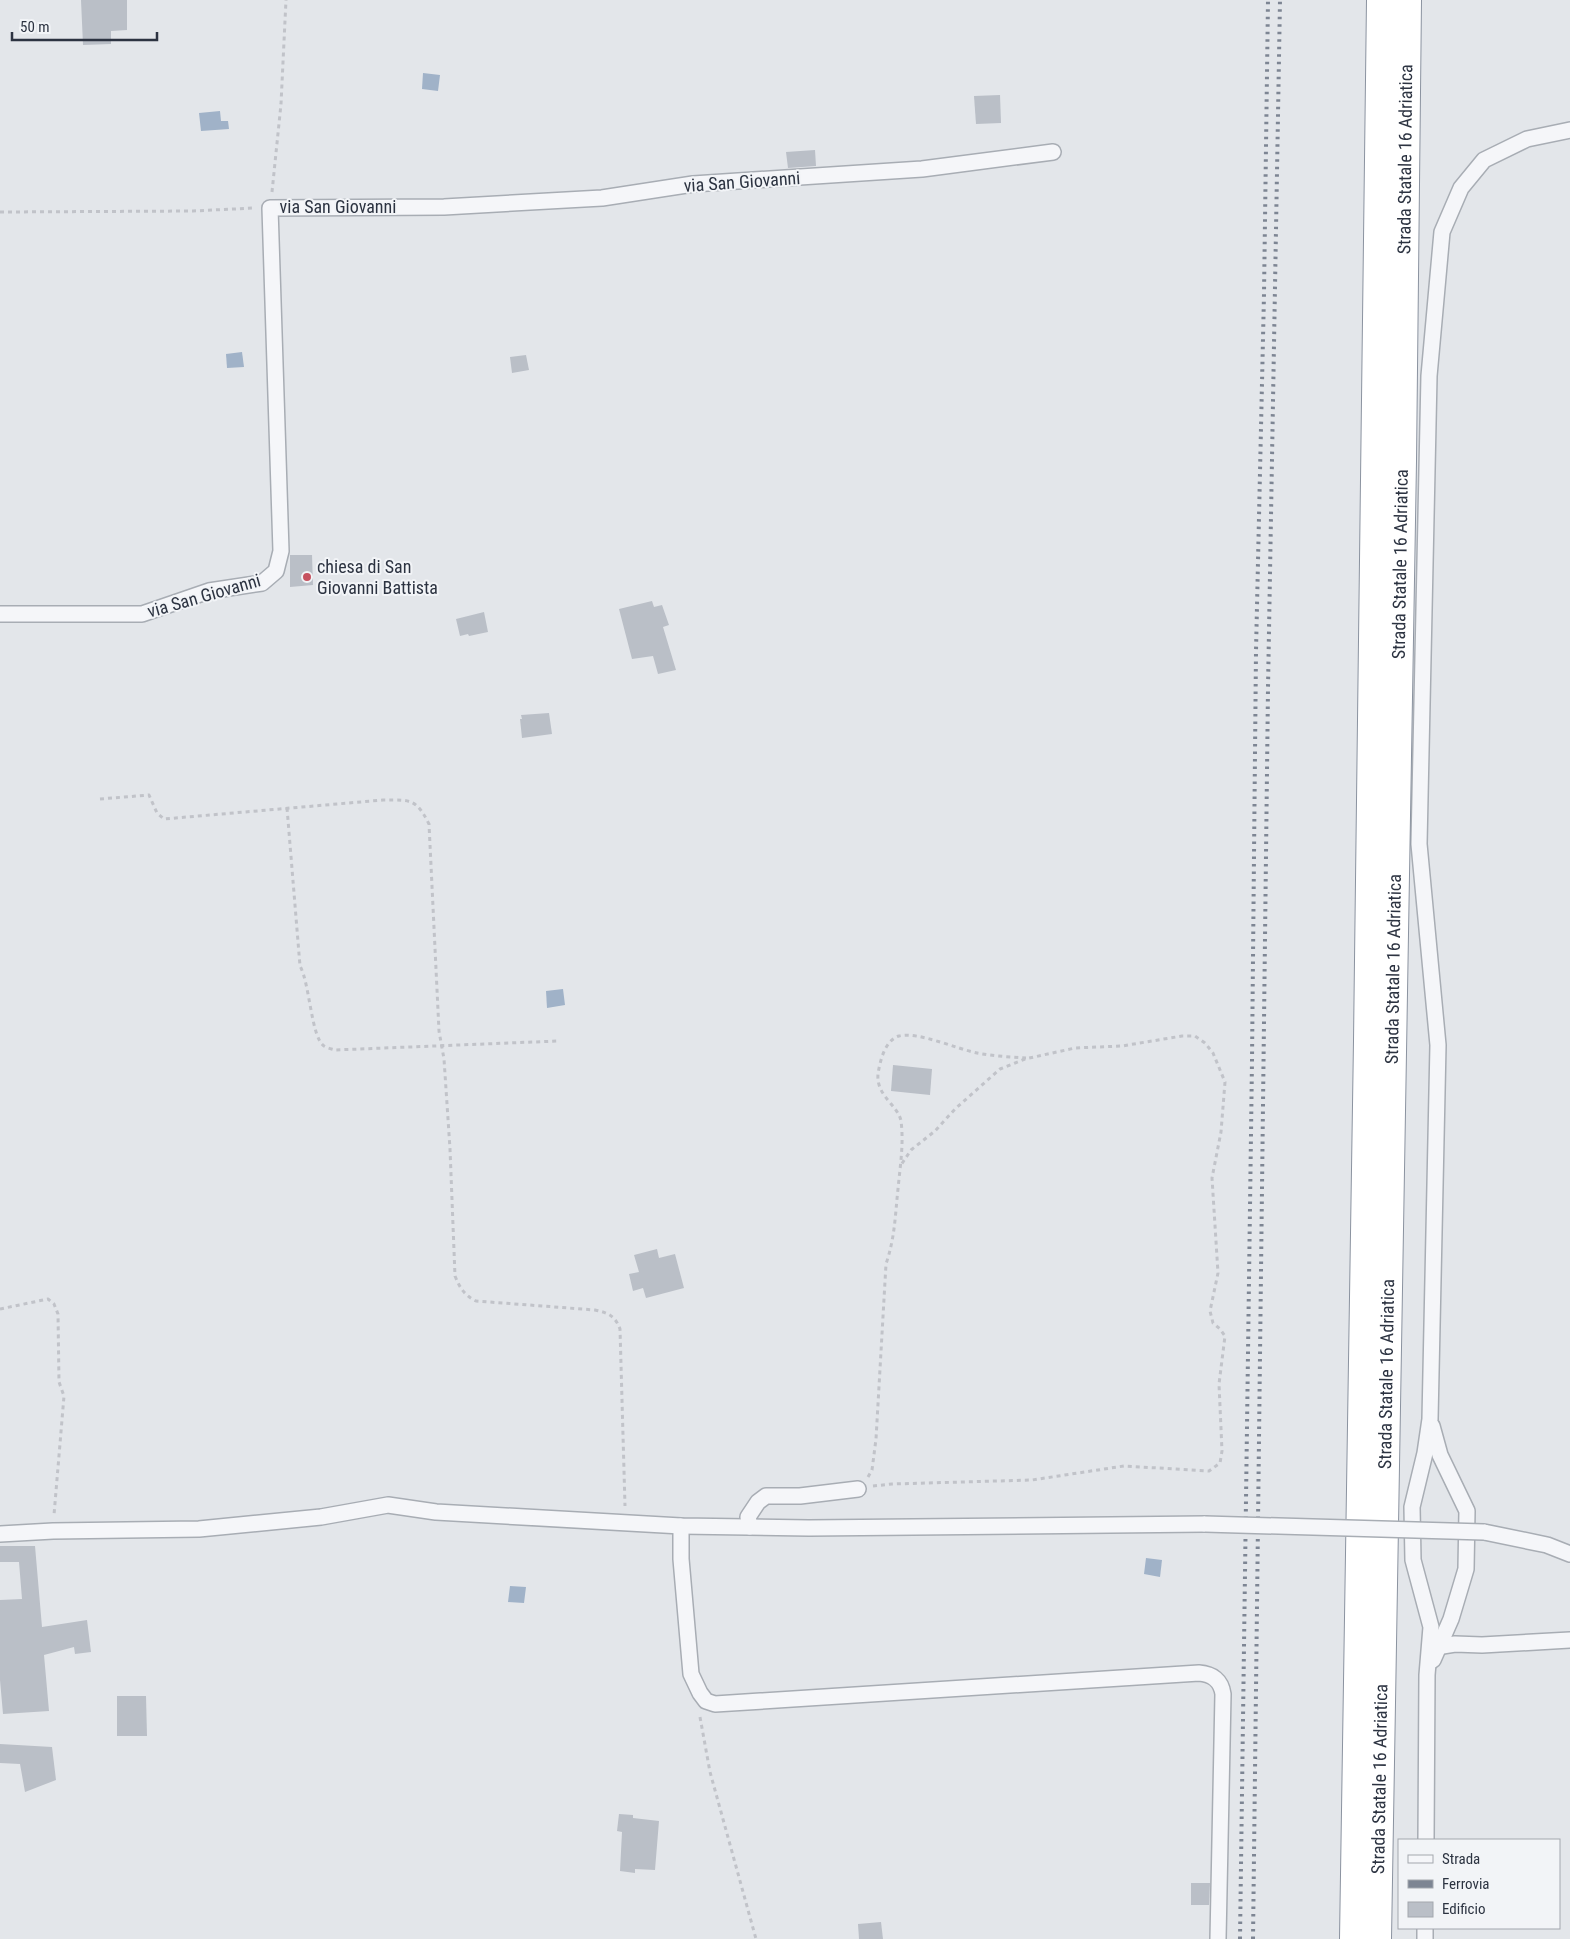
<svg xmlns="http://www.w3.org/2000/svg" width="1570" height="1939" font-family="'Roboto Condensed',sans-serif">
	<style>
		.water { fill: #a0b2c8 }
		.building { fill: #babfc7 }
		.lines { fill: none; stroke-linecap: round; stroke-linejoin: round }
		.street-casing { stroke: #a8adb4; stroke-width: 18 }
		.highway-casing { stroke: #8b93a0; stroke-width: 30 }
		.path { stroke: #c1c3c9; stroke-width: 3; stroke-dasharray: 4 4; stroke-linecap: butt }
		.street { stroke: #f5f6f9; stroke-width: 15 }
		.highway { stroke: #fff; stroke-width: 28 }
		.rail { stroke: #7d8593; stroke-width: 4; stroke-dasharray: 2.5 5; stroke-linecap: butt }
		.street-bridge-casing { stroke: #a8adb4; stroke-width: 18; stroke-linecap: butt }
		.street-bridge { stroke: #f5f6f9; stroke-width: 15 }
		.poi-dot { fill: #c6515f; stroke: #f2f4f7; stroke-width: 2 }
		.labels { text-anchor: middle; stroke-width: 4; stroke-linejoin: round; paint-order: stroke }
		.street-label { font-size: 18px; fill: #2c3341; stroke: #f2f4f7 }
		.poi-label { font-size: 18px; fill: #2c3341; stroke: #f2f4f7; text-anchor: start }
	</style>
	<rect width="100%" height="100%" fill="#e3e6ea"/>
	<g class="water">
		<path d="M 423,73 L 440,75 L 438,91 L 422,89 Z"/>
		<path d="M 220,111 L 221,121 L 228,121 L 229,129 L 201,131 L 199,113 Z"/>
		<path d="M 242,352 L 244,367 L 227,368 L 226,354 Z"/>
		<path d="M 563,989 L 565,1005 L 547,1008 L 546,991 Z"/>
		<path d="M 1146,1558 L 1162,1560 L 1160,1577 L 1144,1574 Z"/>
		<path d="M 510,1586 L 526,1587 L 524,1603 L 508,1602 Z"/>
	</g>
	<g class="building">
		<path d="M 81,0 L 127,0 L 127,30 L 111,31 L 111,44 L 83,45 Z"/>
		<path d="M 1000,95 L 1001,123 L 976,124 L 974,96 Z"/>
		<path d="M 815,150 L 816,166 L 788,168 L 786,152 Z"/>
		<path d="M 526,355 L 529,370 L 512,373 L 510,357 Z"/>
		<path d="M 290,555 L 312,555 L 313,585 L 290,587 Z"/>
		<path d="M 652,601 L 654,607 L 662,605 L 669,625 L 663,627 L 676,670 L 658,674 L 653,656 L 632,659 L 619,609 Z"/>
		<path d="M 484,612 L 488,632 L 469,636 L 468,634 L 460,636 L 456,619 Z"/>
		<path d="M 549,713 L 552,734 L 522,738 L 520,719 L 522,719 L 521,715 Z"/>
		<path d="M 893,1065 L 932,1069 L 930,1095 L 891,1091 Z"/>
		<path d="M 657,1249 L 659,1258 L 675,1254 L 684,1288 L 646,1298 L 643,1288 L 633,1291 L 629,1274 L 639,1272 L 634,1255 Z"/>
		<path d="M 0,1546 L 35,1546 L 42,1627 L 87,1620 L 91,1652 L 75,1654 L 74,1647 L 44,1655 L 49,1711 L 3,1714 L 0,1680 L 0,1600 L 22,1599 L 19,1562 L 0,1562 Z"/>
		<path d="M 117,1696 L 146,1696 L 147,1736 L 117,1736 Z"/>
		<path d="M 0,1744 L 52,1747 L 56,1780 L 25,1792 L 20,1764 L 0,1763 Z"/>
		<path d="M 619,1814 L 633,1815 L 633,1818 L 659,1821 L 655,1870 L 635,1869 L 635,1873 L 620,1871 L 622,1832 L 617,1831 Z"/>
		<path d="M 1191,1883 L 1210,1883 L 1209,1905 L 1191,1905 Z"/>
		<path d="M 881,1922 L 883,1939 L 859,1939 L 858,1924 Z"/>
	</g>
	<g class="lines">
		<g class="street-casing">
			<g id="street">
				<path d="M 0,614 L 142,614 L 209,591 L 262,583 L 276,571 L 281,551 L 270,208 L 444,207 L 602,198 L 693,184 L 922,169 L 1053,152"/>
				<path d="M 1432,1426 L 1440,1455 L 1467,1511 L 1466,1569 L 1451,1619 L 1433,1660"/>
				<path d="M 681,1526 L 681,1559 L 691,1674 L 700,1693 L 706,1701 L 715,1704 L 1199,1673 C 1212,1674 1221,1680 1223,1694 L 1218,1939"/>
				<path d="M 750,1527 L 748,1517 L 758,1502 L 766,1496 L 800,1496 L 858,1489"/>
				<path d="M 1484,1532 L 1547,1545 L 1570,1554"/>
				<path d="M 0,1534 L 53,1531 L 199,1529 L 321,1517 L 388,1505 L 436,1512 L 681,1526 L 809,1528 L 1205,1524"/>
				<path d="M 1430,1648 L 1455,1644 L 1482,1645 L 1570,1640"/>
				<path d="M 1426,1840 L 1427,1675 L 1431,1627 L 1413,1560 L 1412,1507 L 1425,1453 L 1430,1419 L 1438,1045 L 1419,844 L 1429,376 L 1442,232 L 1461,188 L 1484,160 L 1527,139 L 1570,130"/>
				<path d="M 1425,1939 L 1425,1928"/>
			</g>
		</g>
		<g class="highway-casing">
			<g id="highway">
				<path d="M 1354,1939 L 1368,1041 L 1381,0"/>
				<path id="s1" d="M 1377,1939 L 1402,461 L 1407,0"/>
			</g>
		</g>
		<g class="path">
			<path d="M 272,192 L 281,104 L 286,0"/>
			<path d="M 0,212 L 193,211 L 254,208"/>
			<path d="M 100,799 L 149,795 L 157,813 L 164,819 L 383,800 C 410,800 416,798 429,824 L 439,1031 L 444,1059 L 450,1149 L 455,1276 C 460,1288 464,1295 476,1301 L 595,1310 C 609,1313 615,1316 620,1329 L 625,1506"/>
			<path d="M 287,808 L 300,966 C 310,984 311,1037 324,1046 C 327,1048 332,1049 335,1050 L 558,1041"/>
			<path d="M 0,1309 L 48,1299 L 54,1304 L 58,1314 L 59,1382 L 64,1396 L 54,1515"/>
			<path d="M 868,1477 L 872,1470 L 876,1439 L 886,1264 C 895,1237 895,1217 898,1189 C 900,1167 904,1144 901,1121 C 898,1105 876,1096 878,1074 C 880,1061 885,1040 899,1036 C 917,1031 957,1049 977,1053 C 993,1056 1010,1057 1026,1058"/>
			<path d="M 873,1486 L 892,1484 L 1032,1480 L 1124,1466 L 1209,1471 L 1220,1463 L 1222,1451 L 1219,1384 L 1225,1336 L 1220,1329 L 1213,1323 L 1210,1311 L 1218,1273 L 1212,1178 L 1221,1132 L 1225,1082 L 1213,1053 L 1205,1043 L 1195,1036 L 1182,1036 L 1122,1046 L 1075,1048 L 1025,1059 L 1000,1069 L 955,1109 L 935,1131 L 911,1150 L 901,1165"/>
			<path d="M 700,1717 L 710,1772 L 756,1939"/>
		</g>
		<use href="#street" class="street"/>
		<use href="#highway" class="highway"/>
		<g class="rail">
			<path d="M 1240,1939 L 1252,1061 L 1256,651 L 1264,294 L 1268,0"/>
			<path d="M 1253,1939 L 1268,688 L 1280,0"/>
		</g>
		<g class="street-bridge-casing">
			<path id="street-bridge" d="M 1205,1524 L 1484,1532"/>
		</g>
		<use href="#street-bridge" class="street-bridge"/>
	</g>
	<circle class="poi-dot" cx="307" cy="577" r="5"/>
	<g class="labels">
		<g class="street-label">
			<text dy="6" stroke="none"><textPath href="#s1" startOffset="1780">Strada Statale 16 Adriatica</textPath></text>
			<text transform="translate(742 182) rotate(-4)" y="6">via San Giovanni</text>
			<text x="338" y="213">via San Giovanni</text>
			<text dy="6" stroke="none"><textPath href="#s1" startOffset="1375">Strada Statale 16 Adriatica</textPath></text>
			<text transform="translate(204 596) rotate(-16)" y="6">via San Giovanni</text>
			<text dy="6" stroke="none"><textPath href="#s1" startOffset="970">Strada Statale 16 Adriatica</textPath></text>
			<text dy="6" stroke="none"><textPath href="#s1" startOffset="565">Strada Statale 16 Adriatica</textPath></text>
			<text dy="6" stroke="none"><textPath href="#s1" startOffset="160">Strada Statale 16 Adriatica</textPath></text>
		</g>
		<g class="poi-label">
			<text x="317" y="573">chiesa di San<tspan x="317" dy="21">Giovanni Battista</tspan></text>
		</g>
	</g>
	<rect x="1398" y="1839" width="162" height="90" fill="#f2f4f7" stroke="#a3a7ae"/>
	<rect x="1408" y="1855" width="25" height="8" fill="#f5f6f9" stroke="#a3a7ae"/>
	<text x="1442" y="1864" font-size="15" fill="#2c3341">Strada</text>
	<rect x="1408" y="1880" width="25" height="8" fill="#7d8593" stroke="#a3a7ae"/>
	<text x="1442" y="1889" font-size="15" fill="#2c3341">Ferrovia</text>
	<rect x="1408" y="1902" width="25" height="15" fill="#babfc7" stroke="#a3a7ae"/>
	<text x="1442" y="1914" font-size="15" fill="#2c3341">Edificio</text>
	<path d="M12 32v8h145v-8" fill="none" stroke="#2c3341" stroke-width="2.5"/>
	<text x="20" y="32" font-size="15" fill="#2c3341" stroke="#f2f4f7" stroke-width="4" paint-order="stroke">50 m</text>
</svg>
